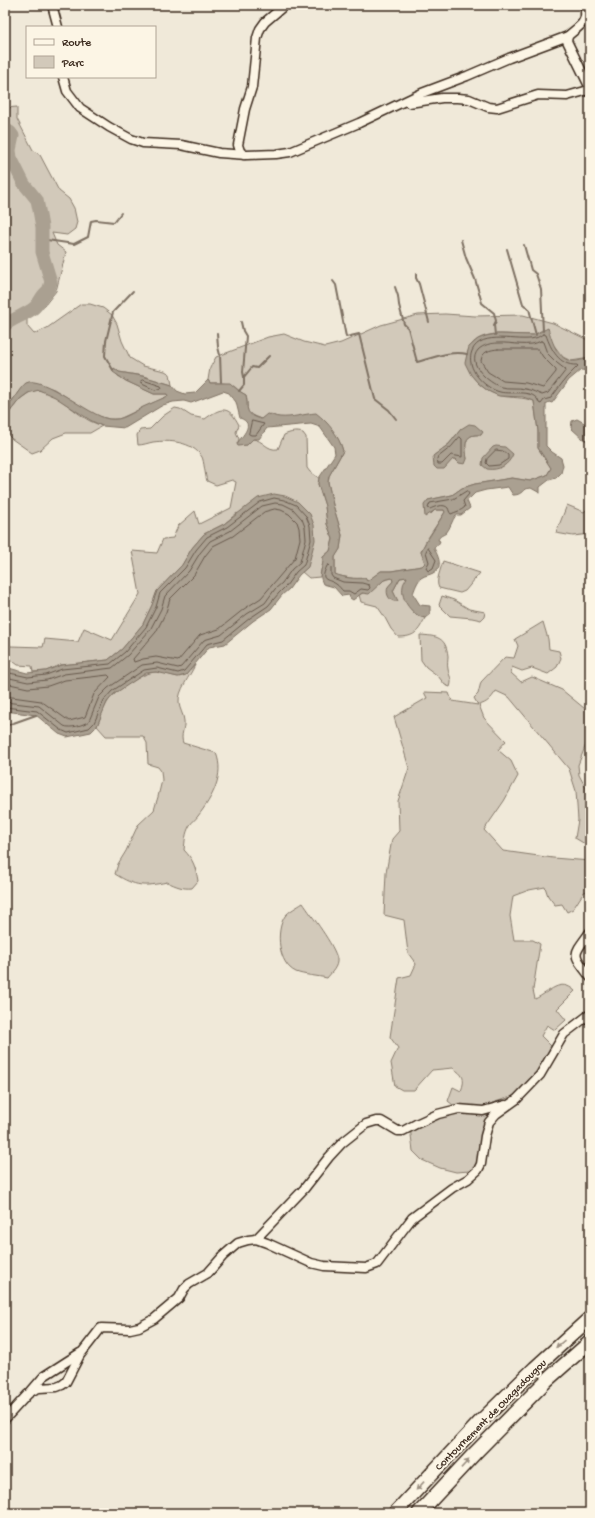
<svg xmlns="http://www.w3.org/2000/svg" width="595" height="1518" font-family="'Gochi Hand',sans-serif">
	<style>
		.green { fill: #d2c9ba; stroke: #867a6c; fill-rule: evenodd }
		.water { fill: #aaa091; stroke: #7e7163 }
		.lines { fill: none; stroke-linecap: round; stroke-linejoin: round }
		.shore { stroke: #67594c; stroke-width: 1 }
		.stream { stroke: #7e7163; stroke-width: 2 }
		.river { stroke: #aaa091; stroke-width: 13 }
		.minor-casing { stroke: #3b2a1e; stroke-width: 11 }
		.trunk-casing { stroke: #3b2a1e; stroke-width: 16 }
		.minor { stroke: #fcf5e5; stroke-width: 8 }
		.trunk { stroke: #fcf5e5; stroke-width: 13 }
		.oneway { fill: #9c9082 }
		.labels { text-anchor: middle; stroke-width: 4; stroke-linejoin: round; paint-order: stroke }
		.street-label { font-size: 11px; fill: #3b2a1e; stroke: #fcf5e5 }
	</style>
	<rect width="100%" height="100%" fill="#f0e9d9"/>
	<filter id="ink" filterUnits="userSpaceOnUse"><feTurbulence type="fractalNoise" baseFrequency=".025" numOctaves="2"/><feDisplacementMap in="SourceGraphic" scale="8" xChannelSelector="R" yChannelSelector="G"/><feConvolveMatrix kernelMatrix="1 2 1 2 8 2 1 2 1" color-interpolation-filters="sRGB"/></filter>
	<g filter="url(#ink)">
		<g class="green">
			<path d="M 17,107 L 17,119 L 33,150 L 40,155 L 59,191 L 69,199 L 74,208 L 77,222 L 75,229 L 67,235 L 52,233 L 57,245 L 66,252 L 56,291 L 45,305 L 27,318 L 27,326 L 34,334 L 47,328 L 81,304 L 90,304 L 103,308 L 112,315 L 117,324 L 122,341 L 130,358 L 143,366 L 165,371 L 170,374 L 172,385 L 143,376 L 119,372 L 114,368 L 118,376 L 126,381 L 154,394 L 167,394 L 168,396 L 119,419 L 109,419 L 95,415 L 54,389 L 32,382 L 19,391 L 7,408 L 5,408 L 5,108 Z"/>
			<path d="M 445,314 L 475,316 L 523,315 L 553,323 L 590,341 L 590,358 L 571,361 L 563,357 L 542,330 C 540,331 536,334 534,335 C 531,335 527,335 525,335 C 511,335 498,332 485,336 C 475,339 469,345 467,355 C 463,372 484,393 501,396 C 512,398 523,397 534,401 L 538,431 L 538,448 L 551,468 L 547,475 L 530,481 L 512,478 L 475,484 L 462,488 L 452,495 L 428,500 L 431,514 L 435,510 L 444,510 L 445,512 L 426,541 L 421,552 L 425,563 L 423,566 L 391,571 L 381,571 L 367,582 L 365,578 L 356,579 L 335,575 L 335,557 L 340,549 L 342,535 L 333,505 L 328,482 L 329,476 L 343,451 C 339,434 324,425 311,414 C 300,416 281,422 271,414 L 261,419 C 243,413 249,410 246,395 C 241,393 239,390 235,387 C 227,382 219,383 210,383 L 208,380 L 210,368 L 216,357 L 268,337 L 284,334 L 304,342 L 325,347 L 341,343 L 381,325 L 418,315 ZM 461,429 L 481,435 C 463,433 465,446 467,459 L 452,459 L 433,456 L 449,444 Z"/>
			<path d="M 33,390 C 54,389 73,412 90,421 C 94,423 98,424 102,426 L 90,433 L 66,433 L 53,438 L 40,450 L 32,453 L 12,439 L 5,432 L 5,418 L 20,399 Z"/>
			<path d="M 175,408 L 180,409 L 191,416 L 205,419 C 221,407 229,405 239,425 L 236,432 L 239,439 L 237,444 L 247,445 L 253,439 C 263,440 267,451 278,449 L 284,435 C 291,432 296,431 303,433 L 306,437 L 307,468 L 310,472 L 319,478 L 318,484 L 325,506 L 327,524 L 333,539 L 330,551 L 323,557 C 324,565 320,570 320,577 L 309,578 L 302,572 L 308,567 L 237,513 L 224,524 L 204,534 L 192,548 L 182,565 L 157,591 L 152,605 L 143,624 L 122,649 L 108,660 L 61,665 L 46,671 L 33,672 L 32,666 L 18,665 L 5,655 L 5,619 L 8,620 L 10,646 L 43,647 L 45,639 L 78,642 L 84,628 L 112,640 L 140,594 L 132,551 L 157,553 L 163,539 L 173,538 L 178,526 L 195,511 L 199,524 L 231,508 L 236,482 L 232,480 L 216,485 L 207,481 C 205,475 204,461 202,457 C 192,441 169,440 153,442 C 148,443 143,445 138,445 L 137,435 L 140,430 L 150,429 L 163,416 Z"/>
			<path d="M 567,505 L 584,512 L 590,507 L 590,534 L 573,536 L 556,533 Z"/>
			<path d="M 443,561 L 480,573 L 465,591 L 460,593 L 439,588 C 435,581 441,569 443,561 Z"/>
			<path d="M 408,577 L 412,611 L 418,616 L 425,618 C 418,632 415,637 398,637 L 391,629 L 384,616 L 377,606 L 361,602 L 359,595 L 377,586 L 384,580 L 392,578 L 393,581 L 388,587 L 395,596 L 393,591 L 400,578 Z"/>
			<path d="M 442,596 L 454,600 L 469,609 L 485,612 L 484,617 L 481,620 L 472,618 L 450,616 L 439,605 Z"/>
			<path d="M 543,622 L 548,639 L 549,649 L 559,651 L 561,658 L 557,667 L 548,674 L 532,668 L 522,671 L 512,667 L 511,673 L 521,682 L 532,677 L 562,690 L 590,713 L 590,734 L 578,765 L 579,775 L 586,788 L 588,796 L 590,797 L 590,847 L 575,838 L 578,820 L 576,791 L 569,769 L 509,697 L 496,691 C 491,699 487,703 479,705 L 484,718 L 506,741 L 498,750 L 511,761 L 518,776 L 504,801 L 484,830 L 503,851 L 553,858 L 590,861 L 590,891 L 584,892 L 573,909 L 567,912 L 562,904 L 555,905 L 548,896 L 545,887 L 529,890 L 513,896 L 510,916 L 514,940 L 533,940 L 540,944 L 533,990 L 535,999 C 550,992 560,977 575,991 L 557,1009 L 566,1020 L 555,1030 L 547,1025 L 541,1036 L 555,1050 L 524,1093 L 492,1103 L 476,1165 L 470,1171 L 456,1172 L 440,1168 L 422,1160 L 413,1151 L 410,1127 L 458,1109 L 448,1101 L 453,1087 L 461,1091 C 466,1078 463,1075 453,1068 L 432,1070 L 414,1090 L 402,1090 L 395,1086 L 391,1063 L 398,1048 L 390,1037 L 399,978 L 411,975 L 416,964 L 408,953 L 404,920 L 384,915 L 386,873 L 392,839 L 399,831 L 398,801 L 409,768 L 394,717 L 427,698 L 424,692 L 449,693 L 452,701 L 478,705 L 474,698 L 478,694 L 481,682 L 505,657 L 514,658 L 518,646 L 515,639 Z"/>
			<path d="M 420,635 C 437,636 446,637 448,656 C 448,660 447,665 448,669 C 449,677 453,678 450,687 L 445,685 L 438,676 L 426,667 L 421,660 Z"/>
			<path d="M 195,665 C 190,676 178,691 179,702 C 179,709 184,715 184,721 C 185,728 180,735 183,743 L 216,753 C 225,775 212,798 198,816 C 196,819 192,822 190,825 C 185,833 185,842 184,850 C 193,859 196,868 198,881 L 192,888 C 182,889 176,886 167,882 C 144,887 136,887 115,874 L 118,864 L 126,851 L 138,825 L 154,810 L 158,797 L 162,780 L 161,771 L 158,767 L 148,764 L 147,743 L 143,736 L 106,736 L 97,726 C 100,718 103,710 107,703 C 113,692 143,672 156,672 C 178,674 178,685 195,665 Z"/>
			<path d="M 303,903 C 311,915 335,946 337,959 C 338,967 331,973 327,978 C 318,976 303,975 296,972 C 278,964 275,931 285,916 C 289,911 297,907 303,903 Z"/>
		</g>
		<g class="water">
			<path d="M 548,328 C 552,340 556,358 571,361 C 576,362 585,359 590,358 L 590,371 L 581,370 L 569,380 L 552,403 L 549,402 L 546,404 L 546,446 L 552,452 L 561,458 L 563,465 L 561,473 L 556,478 L 549,480 L 540,487 L 540,493 L 531,488 L 525,489 C 521,493 519,495 513,495 L 508,487 L 486,490 L 475,493 L 467,501 L 470,508 L 461,515 L 456,515 C 452,520 450,529 446,533 C 442,536 440,535 438,540 L 440,541 L 438,545 L 435,546 L 434,548 C 438,556 444,567 433,573 C 430,575 425,575 421,578 C 418,580 414,590 413,594 L 420,605 L 430,606 L 430,614 L 425,618 C 413,616 400,600 403,586 C 403,583 406,580 407,577 L 400,578 L 393,591 L 398,601 C 390,603 385,594 388,587 C 389,585 392,583 393,581 L 392,578 L 384,580 L 369,594 L 362,593 L 353,600 L 350,598 L 349,595 L 342,596 L 334,587 L 323,584 C 317,572 324,568 323,557 L 330,551 L 333,539 L 327,524 L 325,506 L 318,484 L 319,478 L 335,454 L 334,447 L 320,427 L 311,424 L 267,428 L 259,439 L 253,439 L 247,445 L 238,446 L 237,444 C 242,435 256,424 240,418 L 236,402 L 229,393 L 223,391 L 191,403 L 184,401 L 173,402 L 163,405 L 125,428 L 102,426 L 90,420 L 55,397 L 39,390 L 28,393 L 20,399 L 8,414 L 5,414 L 5,408 L 7,408 C 12,402 21,386 26,383 C 42,374 89,416 109,419 C 122,421 132,413 143,407 C 151,403 160,400 168,396 L 167,394 L 154,394 L 126,381 L 113,372 L 114,368 L 119,372 L 142,376 L 172,385 L 177,391 L 185,394 L 195,393 L 208,380 L 210,383 L 230,383 L 239,391 L 246,395 C 249,410 243,413 261,419 L 267,414 C 272,414 275,417 280,417 C 292,418 304,414 316,413 C 329,423 339,436 343,451 L 329,476 L 328,482 L 333,505 L 342,535 L 340,549 L 335,557 L 335,574 C 345,578 354,579 365,578 L 367,581 L 381,571 L 391,571 L 422,566 L 425,563 L 421,552 L 423,547 L 445,512 L 444,510 L 435,510 L 425,517 L 424,505 L 428,500 L 452,495 L 462,488 L 475,484 L 512,478 L 530,481 L 547,475 L 551,468 L 538,448 L 538,431 L 534,401 L 523,397 L 499,396 L 488,391 L 478,383 L 471,375 L 465,363 L 467,354 L 469,347 L 478,339 L 486,336 L 497,334 L 534,335 Z"/>
			<path d="M 577,419 L 588,425 L 590,424 L 590,442 L 583,439 L 571,428 L 572,421 Z"/>
			<path d="M 469,424 L 475,425 L 483,432 L 481,435 C 463,433 465,446 467,459 L 465,464 L 459,463 L 455,459 L 453,459 L 444,469 L 437,469 L 434,466 L 433,456 L 449,444 L 461,429 Z"/>
			<path d="M 496,446 L 505,447 L 513,454 C 509,465 499,471 487,469 L 482,465 L 483,458 L 493,447 Z"/>
			<path d="M 274,494 L 285,496 L 298,502 L 310,514 L 314,525 L 315,540 L 308,567 L 299,575 L 289,589 L 282,595 L 271,609 L 253,621 L 225,644 L 209,647 L 186,675 L 178,677 L 156,672 L 146,673 L 114,694 L 107,702 L 97,726 L 91,732 L 67,737 L 59,734 L 36,715 L 5,711 L 5,667 L 27,673 L 46,671 L 61,665 L 108,660 L 122,649 L 143,624 L 152,605 L 157,591 L 182,565 L 192,548 L 204,534 L 224,524 L 258,498 Z"/>
		</g>
		<g class="lines">
			<g class="shore">
				<path d="M 543,334 L 546,335 C 551,349 559,366 577,365 L 578,366 L 566,378 L 551,398 L 544,400 L 541,404 L 539,403 C 535,388 511,395 500,392 C 484,388 465,368 472,351 C 481,329 519,343 535,338 C 538,338 541,335 543,334 Z"/>
				<path d="M 541,341 L 543,342 L 547,353 L 557,363 L 566,370 L 548,393 L 542,395 C 537,393 532,390 525,389 C 518,387 508,389 501,387 C 489,383 466,364 478,350 C 483,345 491,343 498,343 C 512,342 528,348 541,341 Z"/>
				<path d="M 498,349 L 538,349 L 543,357 L 556,370 L 556,372 L 543,388 L 526,383 L 503,381 L 488,372 L 481,361 C 482,351 490,350 498,349 Z"/>
				<path d="M 143,380 L 161,386 L 162,388 L 155,390 L 142,384 L 141,381 Z"/>
				<path d="M 252,421 L 264,424 L 256,435 L 251,435 L 249,434 Z"/>
				<path d="M 460,437 L 462,439 L 462,457 L 451,455 L 442,464 L 438,464 L 437,458 L 451,447 Z"/>
				<path d="M 496,450 L 503,451 L 508,455 L 508,459 L 499,465 L 489,466 L 486,463 L 487,459 Z"/>
				<path d="M 467,491 L 469,494 L 463,501 L 465,507 C 461,511 455,512 451,514 C 449,512 449,510 448,508 C 444,503 434,507 430,509 L 428,508 L 430,503 L 453,499 Z"/>
				<path d="M 275,509 L 281,510 L 289,514 L 297,522 L 299,528 L 300,539 L 295,558 L 261,598 L 244,609 L 219,629 L 200,635 L 178,661 L 156,657 L 143,659 L 134,662 L 133,659 L 156,632 L 166,612 L 170,599 L 194,575 L 205,556 L 213,546 L 233,536 L 264,512 Z"/>
				<path d="M 428,548 L 436,560 L 433,568 L 428,571 L 426,568 L 429,562 L 426,552 Z"/>
				<path d="M 329,565 L 331,567 L 331,575 L 333,578 L 343,582 L 362,583 L 369,585 L 370,588 L 368,590 L 361,589 L 354,594 L 349,591 L 343,591 C 341,589 339,586 336,584 C 327,578 319,582 327,566 Z"/>
				<path d="M 5,672 L 28,677 L 46,675 L 62,669 L 110,664 L 125,652 L 146,627 L 156,607 L 160,593 L 185,568 L 196,550 L 207,537 L 227,527 L 260,502 L 274,498 L 284,500 L 296,505 L 306,516 L 310,526 L 311,540 L 304,565 L 296,572 L 286,586 L 279,593 L 268,606 L 250,618 L 223,640 L 207,644 L 184,671 L 178,673 L 157,668 L 144,670 L 112,691 L 104,700 L 94,723 L 89,728 L 68,733 L 61,730 L 37,711 L 5,707"/>
				<path d="M 5,677 L 28,682 L 47,680 L 64,674 L 112,668 L 128,655 L 150,630 L 161,609 L 165,596 L 189,571 L 200,553 L 210,541 L 230,531 L 262,506 L 275,503 L 283,504 L 293,509 L 302,519 L 305,527 L 306,539 L 300,562 L 292,569 L 282,583 L 275,589 L 265,603 L 247,614 L 221,635 L 204,640 L 181,667 L 178,668 L 157,663 L 142,665 L 108,688 L 99,697 L 89,721 C 84,725 70,729 64,726 L 39,706 L 5,702"/>
				<path d="M 5,683 L 28,688 L 48,686 L 65,680 L 108,675 L 110,677 L 94,694 L 85,717 L 69,721 L 41,701 L 5,696"/>
			</g>
			<g class="stream">
				<path d="M 461,240 L 466,258 L 475,279 L 482,303 L 494,313 L 496,321 L 494,325 L 495,335"/>
				<path d="M 524,245 L 531,270 L 536,274 L 541,289 L 543,331"/>
				<path d="M 42,247 L 47,240 L 74,244 L 88,237 L 91,221 L 96,220 L 114,222 L 121,213"/>
				<path d="M 507,249 L 523,304 L 529,309 L 536,335"/>
				<path d="M 416,274 L 416,278 L 419,284 L 429,322"/>
				<path d="M 333,281 L 336,285 L 346,337 L 359,334 L 375,399 L 389,410 L 396,419"/>
				<path d="M 395,287 L 398,296 L 399,305 L 404,324 L 408,328 L 417,362 C 433,358 451,350 467,354"/>
				<path d="M 241,322 L 243,331 L 246,336 L 243,372 L 244,377"/>
				<path d="M 217,333 L 218,347 L 220,355 L 221,382"/>
				<path d="M 113,370 L 105,356 L 106,341 L 113,312 L 133,291"/>
				<path d="M 239,391 L 244,385 L 244,377 L 252,367 L 257,368 L 269,356"/>
				<path d="M 5,726 L 36,715"/>
			</g>
			<path class="river" d="M 5,129 L 10,132 L 13,136 L 10,150 L 11,158 L 24,184 L 37,200 L 39,210 L 42,227 L 42,252 L 51,282 L 48,291 C 41,295 40,303 34,308 C 25,315 14,318 5,325"/>
			<g class="minor-casing">
				<g id="minor">
					<path d="M 52,5 L 58,27"/>
					<path d="M 590,5 L 585,11 C 587,24 576,28 568,36 L 567,41 L 590,88"/>
					<path d="M 63,77 L 67,91 L 80,108 L 109,127 L 131,139 L 143,143 L 181,145 L 219,153 L 247,155 L 276,154 L 290,152 L 359,123 L 422,93 L 467,76 L 509,58 L 568,36"/>
					<path d="M 409,103 L 442,98 L 458,98 L 469,99 L 488,107 L 497,108 L 538,95 L 567,96 L 585,91 L 590,91"/>
					<path d="M 244,155 L 240,151 L 238,145 L 245,109 L 252,87 L 257,38 L 260,29 L 265,22 L 285,5"/>
					<path d="M 590,932 C 572,957 572,952 590,977"/>
					<path d="M 256,1239 L 304,1189 L 329,1157 L 342,1143 L 366,1124 L 376,1121 L 381,1121 L 398,1131 L 403,1131 L 416,1124 L 438,1114 L 458,1109 L 483,1111 L 505,1105"/>
					<path d="M 31,1391 L 44,1376 L 80,1353"/>
					<path d="M 5,1419 L 28,1394 L 34,1390 L 39,1388 L 57,1387 L 62,1385 L 66,1382 L 80,1355 L 101,1328 L 130,1329 L 139,1327 L 154,1319 L 179,1298 L 184,1289 L 189,1284 L 208,1273 L 223,1256 L 238,1243 L 248,1240 L 256,1239 L 267,1243 L 311,1263 L 324,1266 L 366,1268 L 377,1264 L 412,1218 L 452,1188 L 468,1179 L 478,1170 L 481,1164 L 485,1136 L 489,1122 L 496,1114 L 517,1099 L 540,1075 L 564,1034 L 590,1014"/>
				</g>
			</g>
			<g class="trunk-casing">
				<g id="trunk">
					<path d="M 395,1513 L 479,1423 L 535,1368 L 590,1318"/>
					<path d="M 419,1513 L 475,1453 L 547,1380 L 590,1342"/>
				</g>
			</g>
			<use href="#minor" class="minor"/>
			<use href="#trunk" class="trunk"/>
		</g>
		<defs><path id="oneway-solid" d="M-6-.8H1V-3.2L6.5 0L1 3.2V.8H-6Z"/></defs>
		<g class="oneway">
			<use href="#oneway-solid" transform="translate(560 1344) rotate(139)"/>
			<use href="#oneway-solid" transform="translate(465 1464) rotate(-47)"/>
			<use href="#oneway-solid" transform="translate(420 1486) rotate(133)"/>
		</g>
	</g>
	<g class="labels">
		<g class="street-label">
			<text transform="translate(490 1414) rotate(-45)" y="4">Contournement de Ouagadougou</text>
		</g>
	</g>
	<rect width="595" height="1518" fill="none" stroke="#fcf5e5" stroke-width="20"/>
	<rect x="10" y="10" width="575" height="1498" fill="none" stroke="#3b2a1e" stroke-width="1.5" filter="url(#ink)"/>
	<rect x="26" y="26" width="130" height="52" fill="#fcf5e5" stroke="#afa495"/>
	<rect x="34" y="39" width="20" height="6" fill="#fcf5e5" stroke="#afa495"/>
	<text x="62" y="46" font-size="12" fill="#3b2a1e">Route</text>
	<rect x="34" y="56" width="20" height="12" fill="#d2c9ba" stroke="#afa495"/>
	<text x="62" y="66" font-size="12" fill="#3b2a1e">Parc</text>
</svg>
